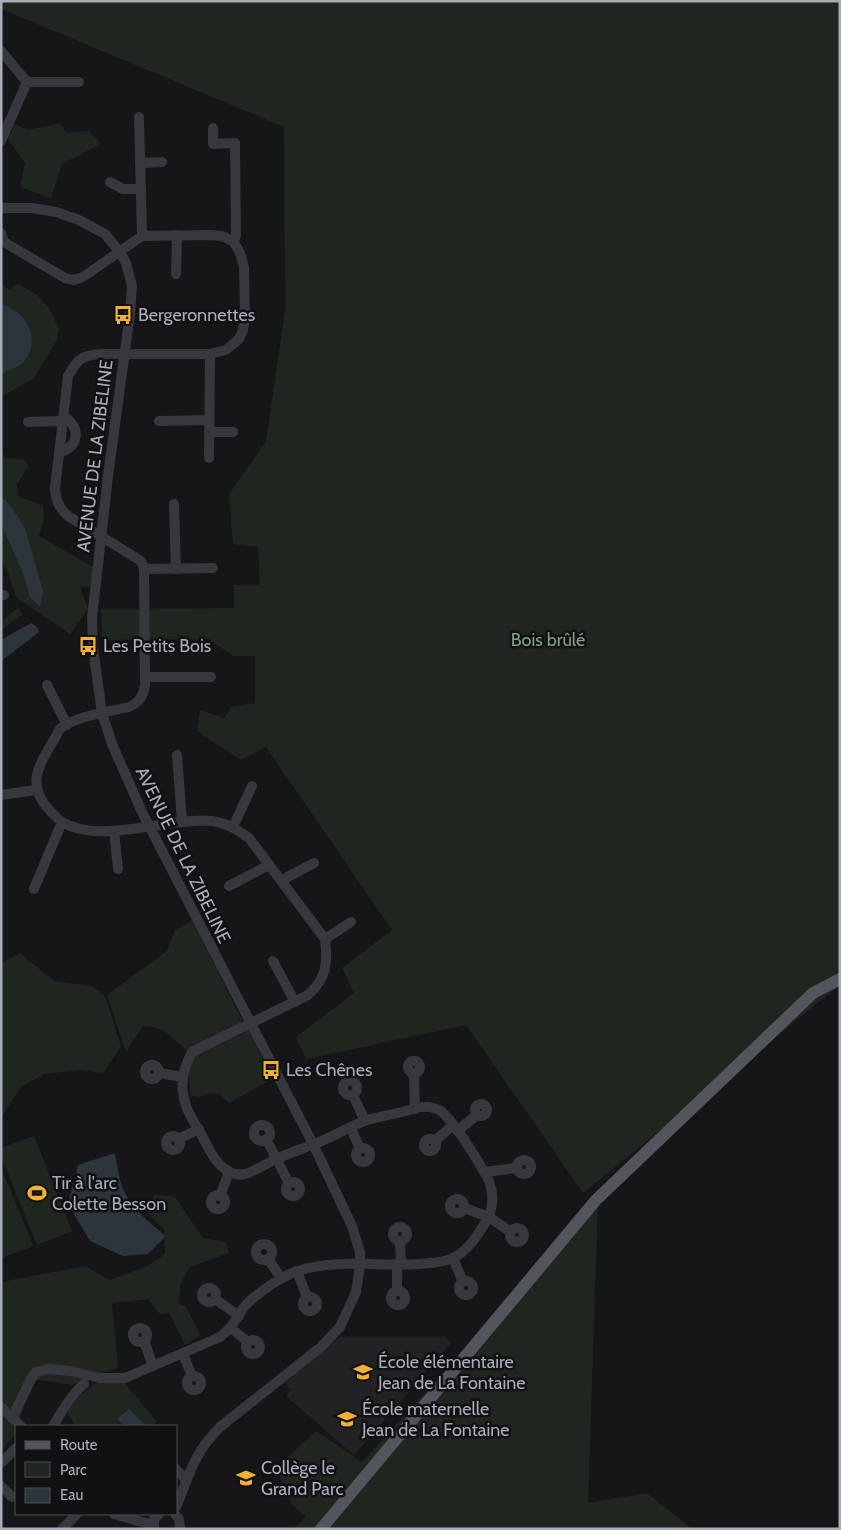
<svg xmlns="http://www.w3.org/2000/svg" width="841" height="1530" font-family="Cabin,sans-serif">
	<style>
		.built { fill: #222225 }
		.green { fill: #1e261f }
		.water { fill: #2c353c }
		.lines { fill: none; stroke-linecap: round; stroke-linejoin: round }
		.minor { stroke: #37383d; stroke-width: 10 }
		.major { stroke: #53555c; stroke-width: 12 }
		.labels { text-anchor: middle; stroke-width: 5; stroke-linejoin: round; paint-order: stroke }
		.poi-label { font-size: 18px; fill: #a8adb8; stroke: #111113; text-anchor: start }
		.street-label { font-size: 18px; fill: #a8adb8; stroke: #111113 }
		.park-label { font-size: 18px; fill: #7fa381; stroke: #111113 }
	</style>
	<rect width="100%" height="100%" fill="#161618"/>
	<path class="built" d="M 339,1337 L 445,1337 L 451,1343 L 354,1455 L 286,1396 L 291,1390 L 285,1383 Z"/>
	<g class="green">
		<path d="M 1,1 L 840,1 L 840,985 L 583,1193 L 466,1025 L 306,1059 L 296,1037 L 354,993 L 342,968 L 392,930 L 266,747 L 241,760 L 197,731 L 200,710 L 224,718 L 231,707 L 255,703 L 255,656 L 233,656 L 209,639 L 102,640 L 101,609 L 234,608 L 234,585 L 260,585 L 258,547 L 233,544 L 229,494 L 266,441 L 285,311 L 284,127 L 1,9 Z"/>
		<path d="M 60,123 L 66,133 L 89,131 L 101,144 L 62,164 L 51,198 L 20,187 L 25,163 L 8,139 L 15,124 L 28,130 Z"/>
		<path d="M 1,283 L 9,290 L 18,284 L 36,294 L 49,308 L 59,329 L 57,340 L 33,379 L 1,397 Z"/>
		<path d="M 1,442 L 4,458 L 23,459 L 29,466 L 17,484 L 18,496 L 43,505 L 44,519 L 39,536 L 93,567 L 91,586 L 80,587 L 88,609 L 70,634 L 16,597 L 7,569 L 1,560 Z"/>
		<path d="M 18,608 L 23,614 L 1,630 L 1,621 Z"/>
		<path d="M 192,920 L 244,1024 L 189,1052 C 170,1037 168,1028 143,1026 L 126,1052 L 107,995 L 167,951 L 175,930 Z"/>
		<path d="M 20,953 L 54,981 L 92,986 L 105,996 L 121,1046 L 103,1073 L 81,1070 L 44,1074 L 20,1088 L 1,1118 L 1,963 Z"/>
		<path d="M 249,1030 L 272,1079 L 229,1103 L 220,1094 L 211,1093 L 198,1097 L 190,1095 L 189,1071 L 195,1056 Z"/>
		<path d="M 34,1136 L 72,1231 L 37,1245 L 1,1156 L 1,1148 Z"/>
		<path d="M 1,1167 L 33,1246 L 1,1258 Z"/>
		<path d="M 155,1194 L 175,1197 L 203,1238 L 226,1242 L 229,1253 L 190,1267 L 181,1283 L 178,1303 L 186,1307 L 200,1335 L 185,1345 L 169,1313 L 160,1314 L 148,1299 L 112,1303 L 118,1367 L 72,1385 L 33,1379 L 18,1426 L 16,1426 L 16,1434 L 1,1451 L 1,1282 L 85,1266 L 110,1280 L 148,1266 L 165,1254 L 164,1230 L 144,1209 Z"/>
		<path d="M 598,1202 L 588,1503 L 647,1493 L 692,1529 L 295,1529 L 306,1516 L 292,1505 L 276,1468 L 316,1431 L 362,1462 Z"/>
		<path d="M 97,1382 L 124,1382 L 157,1422 L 153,1426 L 75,1426 L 67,1411 L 75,1400 Z"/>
	</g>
	<g class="water">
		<path d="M 1,304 C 25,311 42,337 25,360 C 20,367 9,370 1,374 Z"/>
		<path d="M 1,496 L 12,508 L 25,528 L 43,591 L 40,607 L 30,597 L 23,573 L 1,524 Z"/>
		<path d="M 31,623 L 37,627 L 39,632 L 1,661 L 1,640 Z"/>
		<path d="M 115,1153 C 117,1163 118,1173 121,1183 C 127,1205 149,1222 166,1236 L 148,1254 L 123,1256 L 90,1241 L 68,1204 L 78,1165 Z"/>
		<path d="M 129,1409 L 146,1426 L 124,1426 L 117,1419 Z"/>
	</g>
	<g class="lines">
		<g class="minor">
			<path d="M 1,51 L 27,82 L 79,82"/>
			<path d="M 139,117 L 142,236"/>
			<path d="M 213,128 L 213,144 L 235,143 L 236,235 L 234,242"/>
			<path d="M 1,141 L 27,82"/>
			<path d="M 140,163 L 162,162"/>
			<path d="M 110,182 L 123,189 L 141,189"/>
			<path d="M 1,208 L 32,208 L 56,212 L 79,220 L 105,234 L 120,252 L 126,263 L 132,286 L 130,314 L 108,476 L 92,618 L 93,648 L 102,713 L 112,744 L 142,812 L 313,1144 L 352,1226 L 360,1252 L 360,1265 L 356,1292 L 340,1327 L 321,1347 L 220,1427 C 193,1454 190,1474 176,1507"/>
			<path d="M 1,233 L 4,242 L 65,278 L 74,280 L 83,277 L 142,236 L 210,235 L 222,236 L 234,242 L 240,253 L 244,267 L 245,318 L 243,330 L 239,339 L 226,350 L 210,354 L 100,354 C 80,356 78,359 68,376 L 55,488 C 56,501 59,508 68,516 L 141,561 L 144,569 L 145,685 C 143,696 140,702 129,707 C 112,711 73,717 61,728 C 58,730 57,735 55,738 C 41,762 26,781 46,806 C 51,812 56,818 62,822 C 99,845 169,817 212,821 C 227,823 238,830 249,838 L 325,939 C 328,963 327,978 308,995 L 192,1052 C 177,1080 180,1101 197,1127 C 206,1141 213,1164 230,1172 C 234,1174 240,1175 245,1174 C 256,1171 267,1163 278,1158 C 292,1152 305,1148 319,1142 C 335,1136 352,1125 367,1120 C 378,1117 390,1115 402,1112 C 410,1110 421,1106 429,1107 C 433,1108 438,1109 441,1111 C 454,1122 474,1154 483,1170 C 494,1186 496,1206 485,1223 C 477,1236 468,1251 453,1258 C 444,1263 429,1263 418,1264 C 379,1267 336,1258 298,1271 C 282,1276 248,1298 240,1313 C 233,1324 231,1328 220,1337 L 125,1378 L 100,1378 L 71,1371 L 49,1369 L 36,1372 L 31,1379 L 12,1418"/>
			<path d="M 176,274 L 177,235"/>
			<path d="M 159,421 L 209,420"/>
			<path d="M 28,422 L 63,421"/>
			<path d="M 209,432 L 233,432"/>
			<path d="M 59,453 C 80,445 81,429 64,416"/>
			<path d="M 209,458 L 210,354"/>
			<path d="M 174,504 L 176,569"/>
			<path d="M 144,569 L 213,568"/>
			<path d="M 1,595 L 4,595"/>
			<path d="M 145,677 L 211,677"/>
			<path d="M 47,685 L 67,725"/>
			<path d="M 177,755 L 182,821"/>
			<path d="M 1,795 L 36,790"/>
			<path d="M 233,827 L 252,786"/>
			<path d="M 114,831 L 118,869"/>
			<path d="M 282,880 L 314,863"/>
			<path d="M 229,886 L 269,865"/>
			<path d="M 34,889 L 62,822"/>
			<path d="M 325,939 L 351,922"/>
			<path d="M 273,961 L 295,1002"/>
			<circle cx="414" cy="1067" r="6"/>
			<circle cx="152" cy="1072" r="7"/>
			<path d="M 159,1073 L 182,1077"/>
			<path d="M 414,1073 L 415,1109"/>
			<circle cx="350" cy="1088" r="7"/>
			<path d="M 353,1095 L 365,1121"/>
			<circle cx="481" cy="1110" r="6"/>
			<circle cx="262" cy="1133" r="8"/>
			<path d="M 351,1128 L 360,1149"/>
			<path d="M 457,1131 L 477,1115"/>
			<circle cx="173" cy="1143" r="7"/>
			<circle cx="430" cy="1145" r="6"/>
			<path d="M 178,1139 L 199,1129"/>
			<path d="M 266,1139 L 289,1183"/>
			<path d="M 435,1141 L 453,1125"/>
			<circle cx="363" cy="1155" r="7"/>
			<circle cx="524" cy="1167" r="7"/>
			<path d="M 485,1172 L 517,1168"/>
			<circle cx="293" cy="1189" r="7"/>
			<circle cx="218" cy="1202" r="7"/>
			<path d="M 220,1196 L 229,1172"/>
			<circle cx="457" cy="1206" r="7"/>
			<path d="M 464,1208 L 489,1217 L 511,1232"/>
			<circle cx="400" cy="1234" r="7"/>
			<circle cx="517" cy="1235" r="7"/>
			<path d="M 400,1241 L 401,1265"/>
			<circle cx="264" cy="1252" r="8"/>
			<path d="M 453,1258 L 463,1282"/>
			<path d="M 268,1259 L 281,1278"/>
			<path d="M 397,1265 L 397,1291"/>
			<path d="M 297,1271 L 307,1297"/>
			<circle cx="466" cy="1288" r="7"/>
			<circle cx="209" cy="1295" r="7"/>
			<circle cx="398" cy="1298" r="7"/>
			<circle cx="310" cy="1304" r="7"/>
			<path d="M 215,1299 L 239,1316"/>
			<circle cx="140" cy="1335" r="7"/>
			<path d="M 231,1328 L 248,1342"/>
			<circle cx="253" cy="1347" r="7"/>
			<path d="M 144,1341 L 153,1366"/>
			<path d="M 183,1354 L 192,1376"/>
			<circle cx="194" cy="1383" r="7"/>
			<path d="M 1,1407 L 21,1426"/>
			<path d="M 53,1426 C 62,1411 71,1395 84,1384"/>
			<path d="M 1,1463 L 16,1448"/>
			<path d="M 176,1469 L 186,1480"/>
			<path d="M 1,1486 L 12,1497"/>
			<path d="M 114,1514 L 153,1525"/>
			<path d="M 175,1514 L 179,1519 L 180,1529"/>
			<path d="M 62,1529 L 77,1514"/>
			<path d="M 154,1529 L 154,1519 L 159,1514"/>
		</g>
		<path class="major" d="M 321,1529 L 596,1200 L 813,993 L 840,979"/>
	</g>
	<defs>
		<g id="bus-bare" transform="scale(1.5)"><path d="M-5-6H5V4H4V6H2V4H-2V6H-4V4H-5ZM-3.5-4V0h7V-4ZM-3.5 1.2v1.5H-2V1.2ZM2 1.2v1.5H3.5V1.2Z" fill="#f2b134" stroke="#111113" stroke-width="2.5" paint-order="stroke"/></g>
		<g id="stadium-bare" transform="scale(1.5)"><path d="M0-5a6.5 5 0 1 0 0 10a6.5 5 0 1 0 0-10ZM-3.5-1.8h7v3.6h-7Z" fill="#f2b134" stroke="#111113" stroke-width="2.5" paint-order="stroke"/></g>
		<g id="school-bare" transform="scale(1.5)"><path d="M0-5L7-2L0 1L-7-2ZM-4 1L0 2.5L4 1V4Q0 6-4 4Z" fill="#f2b134" stroke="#111113" stroke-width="2.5" paint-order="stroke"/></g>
	</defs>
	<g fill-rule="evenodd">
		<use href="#bus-bare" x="123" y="315"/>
		<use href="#bus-bare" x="88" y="646"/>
		<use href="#bus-bare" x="271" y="1070"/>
		<use href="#stadium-bare" x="37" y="1193"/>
		<use href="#school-bare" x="363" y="1372"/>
		<use href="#school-bare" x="347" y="1419"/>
		<use href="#school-bare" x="246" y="1478"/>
	</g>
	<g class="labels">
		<g class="poi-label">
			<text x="138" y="321">Bergeronnettes</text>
			<text x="103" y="652">Les Petits Bois</text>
			<text x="286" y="1076">Les Chênes</text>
			<text x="52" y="1189">Tir à l'arc<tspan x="52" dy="21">Colette Besson</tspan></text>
			<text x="378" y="1368">École élémentaire<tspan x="378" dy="21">Jean de La Fontaine</tspan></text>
			<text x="362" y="1415">École maternelle<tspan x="362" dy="21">Jean de La Fontaine</tspan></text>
			<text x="261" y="1474">Collège le<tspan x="261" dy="21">Grand Parc</tspan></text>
		</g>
		<g class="street-label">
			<text transform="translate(95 456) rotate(-83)" y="6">AVENUE DE LA ZIBELINE</text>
			<text transform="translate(183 855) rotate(64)" y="6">AVENUE DE LA ZIBELINE</text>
		</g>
		<g class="park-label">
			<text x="548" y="646">Bois brûlé</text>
		</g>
	</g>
	<rect width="841" height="1530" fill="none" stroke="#a8adb8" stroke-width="5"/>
	<rect x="15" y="1425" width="162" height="90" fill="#111113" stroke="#4d4f55"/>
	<rect x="25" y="1441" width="25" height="8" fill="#53555c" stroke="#4d4f55"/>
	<text x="60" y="1450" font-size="15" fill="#a8adb8">Route</text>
	<rect x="25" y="1462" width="25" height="15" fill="#1e261f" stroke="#4d4f55"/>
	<text x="60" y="1475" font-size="15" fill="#a8adb8">Parc</text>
	<rect x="25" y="1488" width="25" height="15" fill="#2c353c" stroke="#4d4f55"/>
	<text x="60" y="1500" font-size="15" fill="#a8adb8">Eau</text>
</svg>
